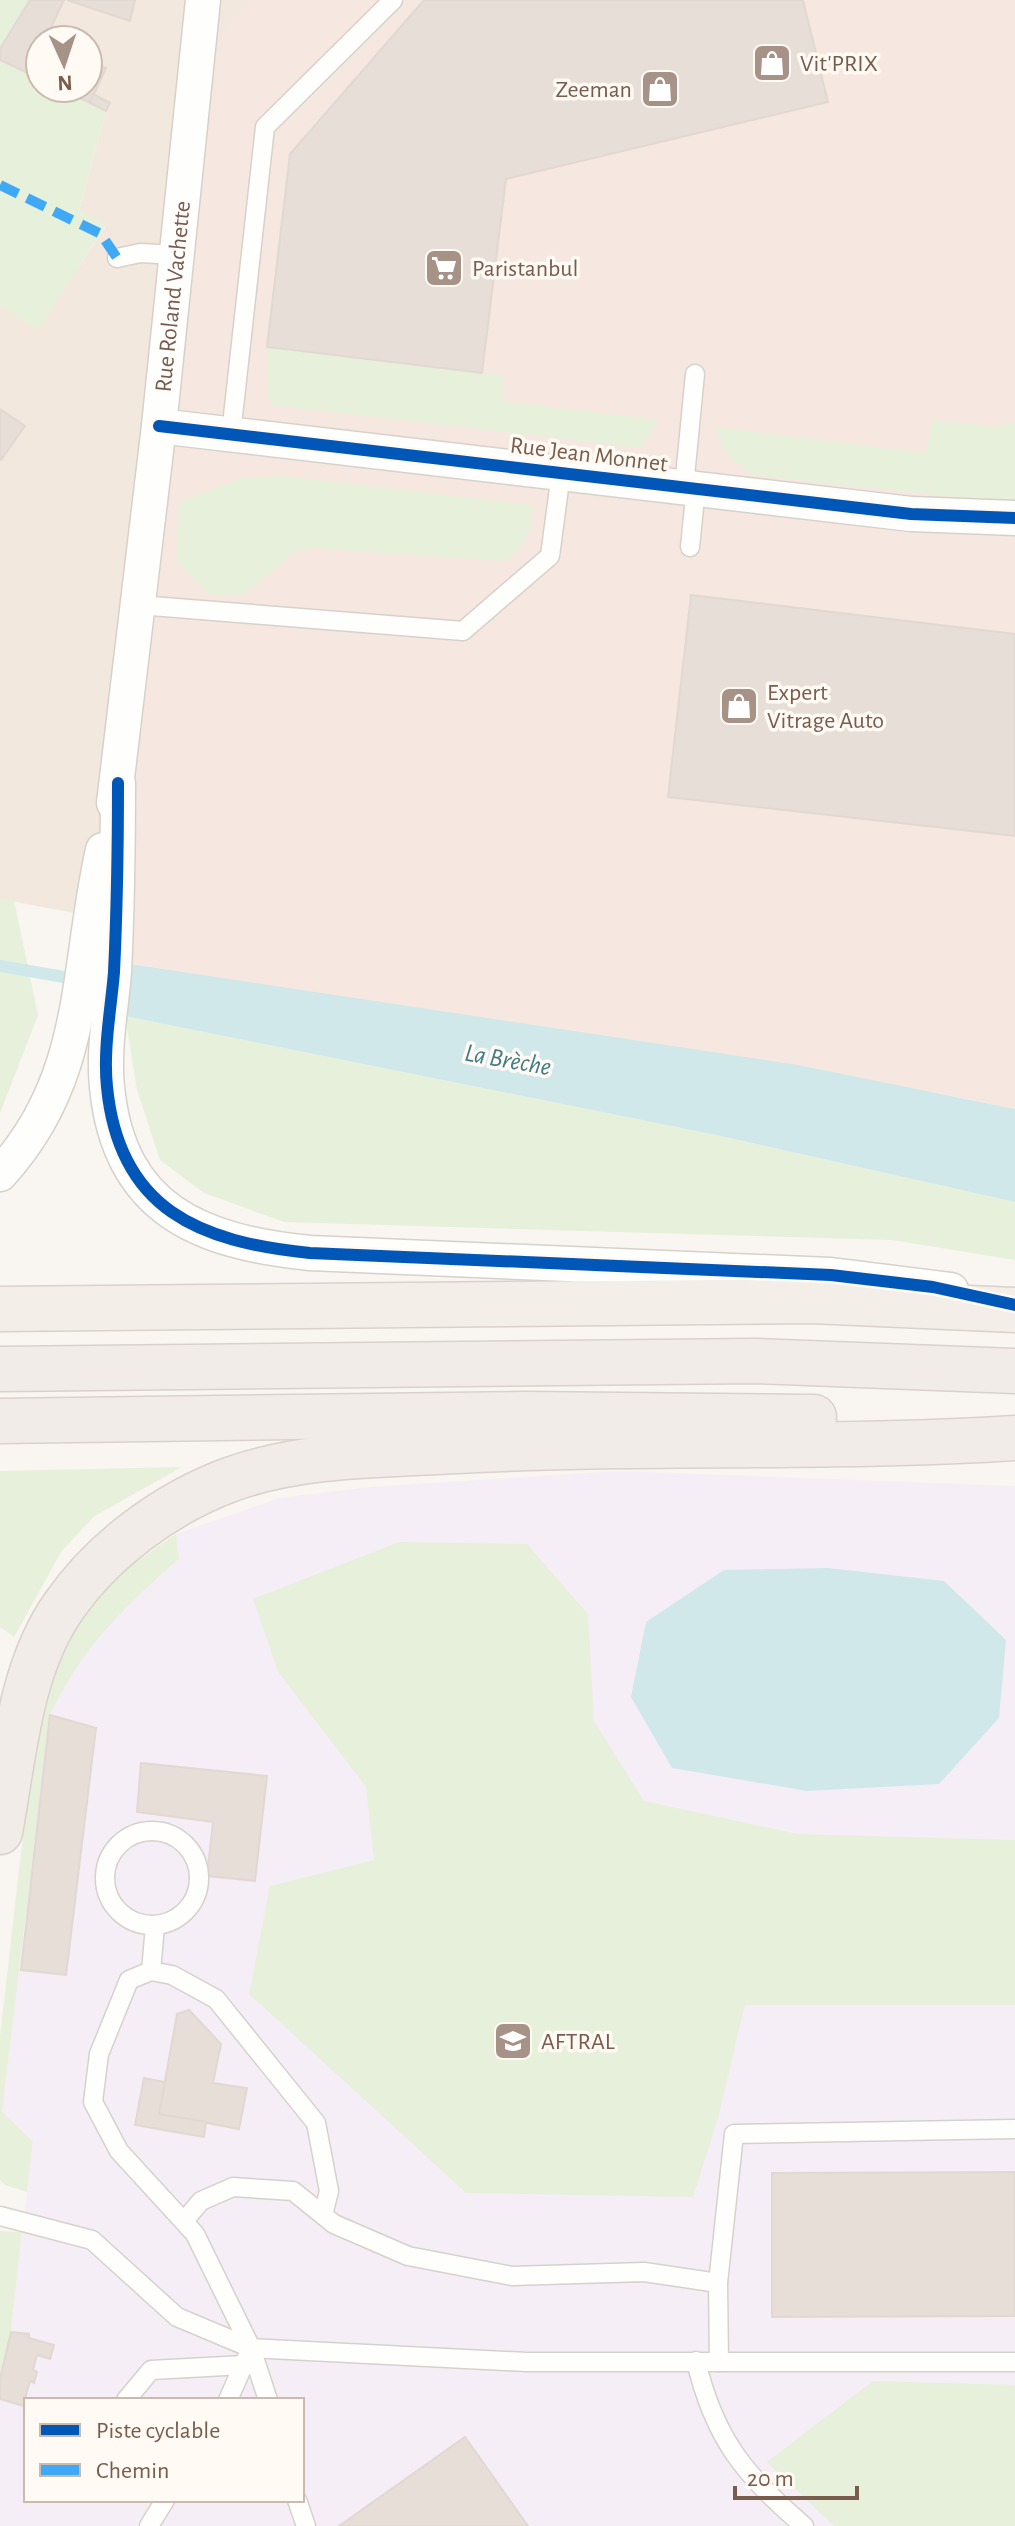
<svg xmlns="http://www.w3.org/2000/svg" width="1015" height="2526" font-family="'Alegreya Sans',sans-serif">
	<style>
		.residential { fill: #f2e8de }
		.commercial { fill: #f6e8e1 }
		.education { fill: #f6eef6; fill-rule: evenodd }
		.green { fill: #e7f0db }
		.water { fill: #d0e8ea }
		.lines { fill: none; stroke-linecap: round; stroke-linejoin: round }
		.stream { stroke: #d0e8ea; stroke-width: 12 }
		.building { fill: #e6ded7; stroke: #e2d8d2; stroke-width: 2 }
		.service-casing { stroke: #d7d1cb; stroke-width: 21 }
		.minor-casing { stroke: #d7d1cb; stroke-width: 37 }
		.primary-casing { stroke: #dad1cc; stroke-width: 47 }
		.trunk-casing { stroke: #dad1cc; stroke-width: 47 }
		.service { stroke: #fefefd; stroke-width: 18 }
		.minor { stroke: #fefefd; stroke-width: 34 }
		.primary { stroke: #f3eee8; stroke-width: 44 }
		.trunk { stroke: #f2ece8; stroke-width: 44 }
		.quiet { stroke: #3fa9f5; stroke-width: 10; stroke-dasharray: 20 10; stroke-linecap: butt }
		.cycleway-casing { stroke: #fffaf3; stroke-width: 17 }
		.cycleway { stroke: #0057b8; stroke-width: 12 }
		.labels { text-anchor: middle; stroke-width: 7; stroke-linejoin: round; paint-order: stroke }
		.poi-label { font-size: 24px; fill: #7a5c4d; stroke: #fffaf3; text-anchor: start }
		.street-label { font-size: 24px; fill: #7a5c4d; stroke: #fffaf3 }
		.water-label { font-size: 26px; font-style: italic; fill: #437c86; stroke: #fffaf3 }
	</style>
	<rect width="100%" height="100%" fill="#f9f5f0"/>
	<path class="residential" d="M 30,0 L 249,0 L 242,11 L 116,921 L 0,899 L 0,305 L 38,329 L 106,226 L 79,211 L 106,111 L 59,88 L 88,88 L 88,40 L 40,40 L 40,79 L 0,60 L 0,49 Z"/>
	<path class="commercial" d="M 249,0 L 1015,0 L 1015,1109 L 938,1093 L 114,961 L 194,76 Z"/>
	<path class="education" d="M 619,1471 L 1015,1486 L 1015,2526 L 0,2526 L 0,2382 L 9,2349 L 33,2141 L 2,2112 L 50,1715 L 69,1676 L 117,1613 L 179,1560 L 176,1534 L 280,1498 L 369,1487 ZM 26,2400 L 302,2400 L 302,2500 L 26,2500 Z"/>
	<g class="green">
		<path d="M 0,0 L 30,0 L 0,49 Z"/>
		<path d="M 0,60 L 40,79 L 40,88 L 59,88 L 106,111 L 79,210 L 106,225 L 38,330 L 0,305 Z"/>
		<path d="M 267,347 L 504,375 L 502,401 L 658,420 L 642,448 L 274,405 L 268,397 Z"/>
		<path d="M 932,420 L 994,427 L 1015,423 L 1015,499 L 973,499 L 753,475 L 728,456 L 714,427 L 926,453 Z"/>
		<path d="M 283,476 L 532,505 C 535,530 524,545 505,561 L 314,548 L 295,552 L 243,595 L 210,595 L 177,562 L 179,502 L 242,478 Z"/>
		<path d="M 0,899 L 14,900 L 38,1015 L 0,1113 Z"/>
		<path d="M 125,1016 L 721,1136 L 1015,1202 L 1015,1260 L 892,1240 L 284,1222 L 204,1193 L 160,1160 L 137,1090 Z"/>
		<path d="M 182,1467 L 93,1517 L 61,1552 L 14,1637 L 0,1627 L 0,1471 Z"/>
		<path d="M 176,1534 L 179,1559 C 122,1609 83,1646 50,1715 L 2,2112 L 33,2141 L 27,2192 L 5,2185 L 0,2180 L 0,2036 L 38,1704 L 79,1623 L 122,1571 Z"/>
		<path d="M 399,1542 L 527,1544 L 588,1614 L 594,1721 L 644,1801 L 798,1834 L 1015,1840 L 1015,2005 L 745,2005 L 718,2118 L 693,2197 L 466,2193 L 249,1994 L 270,1886 L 374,1860 L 366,1787 L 278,1672 L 253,1599 Z"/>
		<path d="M 0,2231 L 22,2232 L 9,2349 L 0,2379 Z"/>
		<path d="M 873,2381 L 1015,2385 L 1015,2526 L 834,2526 L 767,2462 Z"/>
	</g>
	<g class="water">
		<path d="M 131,964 L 798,1065 L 1015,1109 L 1015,1202 L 721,1136 L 125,1016 Z"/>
		<path d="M 828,1568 L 944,1581 L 1006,1640 L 999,1718 L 939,1784 L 807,1791 L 672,1768 L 631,1697 L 646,1622 L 724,1570 Z"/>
	</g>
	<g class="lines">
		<path class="stream" d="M 0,966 L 81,980"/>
	</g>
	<g class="building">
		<path d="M 30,0 L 64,0 L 45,40 L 40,40 L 40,79 L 0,60 L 0,49 Z"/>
		<path d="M 67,0 L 135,0 L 130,21 Z"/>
		<path d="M 424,0 L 803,0 L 828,102 L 506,179 L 482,373 L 267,347 L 290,154 Z"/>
		<path d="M 88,60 L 106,68 L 90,103 L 59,88 L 88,88 Z"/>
		<path d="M 93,94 L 110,103 L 106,111 L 90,103 Z"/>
		<path d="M 0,409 L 25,426 L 1,460 L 0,459 Z"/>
		<path d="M 691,595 L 1015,634 L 1015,836 L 668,797 Z"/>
		<path d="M 50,1715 L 96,1728 L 66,1975 L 21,1970 Z"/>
		<path d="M 141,1763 L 267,1776 L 255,1881 L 207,1876 L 213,1822 L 137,1812 Z"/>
		<path d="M 189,2010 L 221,2044 L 213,2083 L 247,2088 L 239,2129 L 159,2114 L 177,2014 Z"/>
		<path d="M 144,2078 L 165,2082 L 159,2114 L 206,2122 L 204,2137 L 135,2125 Z"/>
		<path d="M 1015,2172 L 1015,2316 L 772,2317 L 772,2173 Z"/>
		<path d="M 11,2332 L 29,2334 L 29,2338 L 54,2345 L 50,2359 L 37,2355 L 33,2370 L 37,2372 L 34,2383 L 30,2381 L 23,2406 L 0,2399 L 0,2379 Z"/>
		<path d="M 465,2437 L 528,2526 L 339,2526 Z"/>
	</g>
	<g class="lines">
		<g class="service-casing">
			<g id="service">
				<path d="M 117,258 L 140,253 L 176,255"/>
				<path d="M 231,434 L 265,127 L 393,0"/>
				<path d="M 684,487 L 695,374"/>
				<path d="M 690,547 L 696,488"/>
				<path d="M 139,605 L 463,631 L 550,556 L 561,473"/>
				<circle cx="152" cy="1878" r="47"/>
				<path d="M 151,1971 L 155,1926"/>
				<path d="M 0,2216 L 92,2240 L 177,2317 L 251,2348"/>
				<path d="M 184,2221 L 201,2201 L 233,2187 L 293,2191 L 334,2224 L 408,2256 L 512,2276 L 644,2272 L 718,2283 L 719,2362"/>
				<path d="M 718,2283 L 734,2134 L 1015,2129"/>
				<path d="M 696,2361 C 714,2438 745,2476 804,2526"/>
				<path d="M 126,2400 L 151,2370 L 244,2365"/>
				<path d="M 228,2400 L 251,2348 L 526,2362 L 1015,2362"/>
				<path d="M 268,2400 L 251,2348 L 195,2234 L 119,2151 L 93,2102 L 99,2054 L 129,1980 L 151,1971 L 172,1975 L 216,1999 L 316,2123 L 329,2191 L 323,2215"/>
				<path d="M 297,2500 L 306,2526"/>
				<path d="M 149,2526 L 165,2500"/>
			</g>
		</g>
		<g class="minor-casing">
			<g id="minor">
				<path d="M 159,426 L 911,514 L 1015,518"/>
				<path d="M 118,783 C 118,846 117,909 114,972 C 111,1009 103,1049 107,1087 C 119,1210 200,1242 310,1253 L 831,1275 L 951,1290"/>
				<path id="s1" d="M 114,803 L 159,426 L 203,0"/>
				<path d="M 0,1174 C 89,1077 76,970 103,850"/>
			</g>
		</g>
		<g class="primary-casing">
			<path id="primary" d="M 0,1309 L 811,1301 L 1015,1310"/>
		</g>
		<g class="trunk-casing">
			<g id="trunk">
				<path d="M 0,1369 L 755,1361 L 1015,1371"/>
				<path d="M 0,1421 L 525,1414 L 814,1417"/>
				<path d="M 0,1832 C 14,1758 19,1669 64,1606 C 103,1550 165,1504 229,1480 C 299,1454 383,1455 457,1451 C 643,1441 829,1450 1015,1438"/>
			</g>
		</g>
		<use href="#service" class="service"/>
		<use href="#minor" class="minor"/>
		<use href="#primary" class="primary"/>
		<use href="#trunk" class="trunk"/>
		<path class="quiet" d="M 0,185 L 101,234 L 117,258"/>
		<g class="cycleway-casing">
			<g id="cycleway">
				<path d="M 159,426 L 911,514 L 1015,518"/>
				<path d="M 118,783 C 118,846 117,909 114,972 C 111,1009 103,1049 107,1087 C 119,1210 200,1242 310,1253 L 831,1275 L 933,1287 L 1015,1305"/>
			</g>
		</g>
		<use href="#cycleway" class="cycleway"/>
	</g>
	<defs>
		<g id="shop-square" transform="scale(2)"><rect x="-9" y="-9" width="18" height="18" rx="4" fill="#a69286" stroke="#fffaf3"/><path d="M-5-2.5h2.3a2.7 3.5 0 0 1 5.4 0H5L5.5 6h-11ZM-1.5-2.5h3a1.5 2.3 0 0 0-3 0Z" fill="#fff"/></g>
		<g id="supermarket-square" transform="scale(2)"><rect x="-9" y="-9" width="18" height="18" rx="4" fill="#a69286" stroke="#fffaf3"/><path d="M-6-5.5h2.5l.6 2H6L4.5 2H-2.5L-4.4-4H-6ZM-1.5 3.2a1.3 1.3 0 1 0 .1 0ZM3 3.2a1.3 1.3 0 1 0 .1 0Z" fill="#fff"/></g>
		<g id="university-square" transform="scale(2)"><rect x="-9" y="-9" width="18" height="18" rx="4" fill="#a69286" stroke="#fffaf3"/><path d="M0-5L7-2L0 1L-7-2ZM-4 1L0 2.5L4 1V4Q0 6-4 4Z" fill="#fff"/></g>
	</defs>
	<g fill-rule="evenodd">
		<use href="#shop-square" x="772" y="63"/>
		<use href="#shop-square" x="660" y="89"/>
		<use href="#supermarket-square" x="444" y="268"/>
		<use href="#shop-square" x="739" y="706"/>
		<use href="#university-square" x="513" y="2041"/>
	</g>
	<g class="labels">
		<g class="poi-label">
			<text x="800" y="71">Vit'PRIX</text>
			<text x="632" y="97" text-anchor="end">Zeeman</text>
			<text x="472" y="276">Paristanbul</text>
			<text x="767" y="700">Expert<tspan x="767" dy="28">Vitrage Auto</tspan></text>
			<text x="541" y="2049">AFTRAL</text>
		</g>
		<g class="street-label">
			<text dy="8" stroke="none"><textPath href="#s1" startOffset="510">Rue Roland Vachette</textPath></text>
			<text transform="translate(589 454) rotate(7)" y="8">Rue Jean Monnet</text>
		</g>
		<g class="water-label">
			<text transform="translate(508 1059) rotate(10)" y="9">La Brèche</text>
		</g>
	</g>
	<rect x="24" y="2398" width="280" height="104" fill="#fffaf3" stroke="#cabbb1" stroke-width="2"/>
	<rect x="40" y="2424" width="40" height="12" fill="#0057b8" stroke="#cabbb1" stroke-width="2"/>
	<text x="96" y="2438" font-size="24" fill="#7a5c4d">Piste cyclable</text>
	<rect x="40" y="2464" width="40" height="12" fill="#3fa9f5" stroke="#cabbb1" stroke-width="2"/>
	<text x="96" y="2478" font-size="24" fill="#7a5c4d">Chemin</text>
	<g transform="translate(64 64) rotate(177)"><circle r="38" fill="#fffaf3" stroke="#cabbb1" stroke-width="2"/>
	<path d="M0-6L14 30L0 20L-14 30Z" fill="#a69286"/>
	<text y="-12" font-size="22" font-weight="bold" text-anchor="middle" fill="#7a5c4d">N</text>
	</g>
	<path d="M735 2486v12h122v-12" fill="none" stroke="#7a5c4d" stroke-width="4"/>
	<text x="747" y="2486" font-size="24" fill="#7a5c4d" stroke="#fffaf3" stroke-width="6" paint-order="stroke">20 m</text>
</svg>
